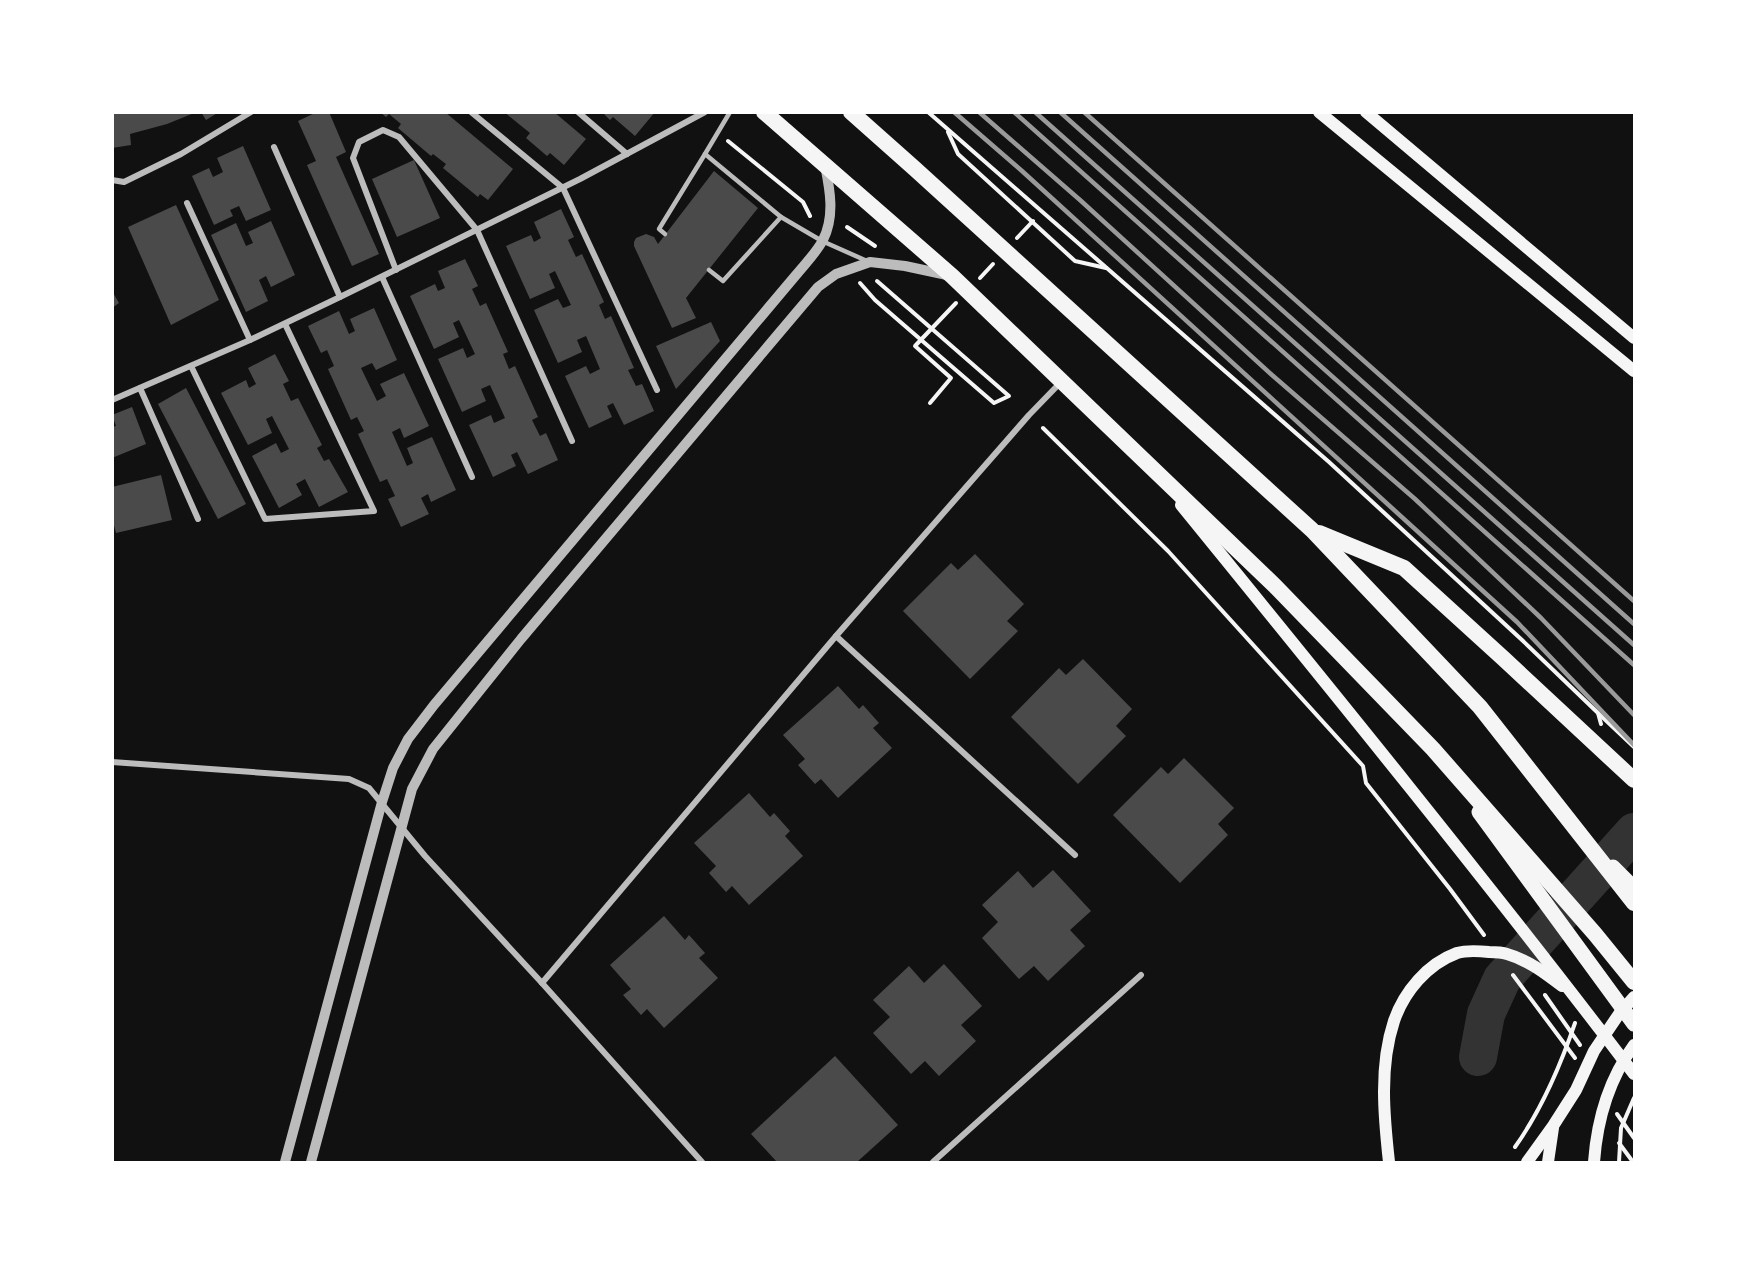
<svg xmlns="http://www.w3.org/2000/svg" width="1747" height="1275" font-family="'PT Serif',serif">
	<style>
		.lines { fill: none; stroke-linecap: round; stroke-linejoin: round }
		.river { stroke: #333; stroke-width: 38 }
		.building { fill: #4a4a4a }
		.path { stroke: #f5f5f5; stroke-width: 4 }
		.service { stroke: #bcbcbc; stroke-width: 4.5 }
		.minor { stroke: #bcbcbc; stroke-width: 6 }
		.tertiary { stroke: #bcbcbc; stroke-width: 10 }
		.secondary { stroke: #f5f5f5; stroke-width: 12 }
		.primary { stroke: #f5f5f5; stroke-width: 15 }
		.trunk { stroke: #f5f5f5; stroke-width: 16 }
		.rail { stroke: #9a9a9a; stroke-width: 4.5 }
	</style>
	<rect width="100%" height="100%" fill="#111"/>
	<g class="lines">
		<path class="river" d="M 1478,1057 L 1486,1014 L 1502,979 L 1634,832"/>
	</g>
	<g class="building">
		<path d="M 112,112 L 194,112 L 194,113 L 167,124 L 130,134 L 131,145 L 112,148 Z"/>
		<path d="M 201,112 L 219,112 L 206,120 Z"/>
		<path d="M 317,112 L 329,112 L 346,152 L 336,157 L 379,254 L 352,266 L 307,165 L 316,161 L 298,121 Z"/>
		<path d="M 380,112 L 445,112 L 513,169 L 488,200 L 480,194 L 478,197 L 443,168 L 446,164 L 433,154 L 431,156 L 398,128 L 401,124 L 389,114 L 386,117 Z"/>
		<path d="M 504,112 L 554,112 L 586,139 L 564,165 L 550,153 L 547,156 L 526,138 L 530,133 Z"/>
		<path d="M 602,112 L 655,112 L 635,136 L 613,117 L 610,120 Z"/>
		<path d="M 243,146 L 271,210 L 246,221 L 239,206 L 230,210 L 233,216 L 214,225 L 192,176 L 209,168 L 213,177 L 223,172 L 217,158 Z"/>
		<path d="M 414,160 L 440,218 L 397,237 L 372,179 Z"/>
		<path d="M 714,171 L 758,208 L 686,298 L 696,318 L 672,328 L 634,246 L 634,242 L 636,238 L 646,234 L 654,237 L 658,244 Z"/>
		<path d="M 176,205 L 219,300 L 171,325 L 128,227 Z"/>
		<path d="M 561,209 L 574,237 L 568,240 L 576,257 L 582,254 L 604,302 L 599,305 L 605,319 L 611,316 L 634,368 L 628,370 L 636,386 L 642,384 L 654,411 L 624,425 L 613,403 L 607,406 L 612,417 L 589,428 L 565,376 L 586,366 L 590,374 L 600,369 L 586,336 L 577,340 L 582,352 L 558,363 L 534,310 L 558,299 L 563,308 L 571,305 L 555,271 L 549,274 L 555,288 L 530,299 L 506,246 L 531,235 L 534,242 L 541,238 L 534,222 Z"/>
		<path d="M 271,221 L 295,275 L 271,287 L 266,276 L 259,280 L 268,301 L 246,312 L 211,235 L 236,223 L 246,246 L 253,243 L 248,232 Z"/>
		<path d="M 465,259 L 478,286 L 472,289 L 480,306 L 486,303 L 508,352 L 503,354 L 509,369 L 515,366 L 538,417 L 532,420 L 540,436 L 546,433 L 558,460 L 528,474 L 517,452 L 511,455 L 516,466 L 493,477 L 469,425 L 491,415 L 494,423 L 505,418 L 490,385 L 481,389 L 486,401 L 462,412 L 438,359 L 463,348 L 467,358 L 475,354 L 459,320 L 453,323 L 459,337 L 434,349 L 410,296 L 435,284 L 438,291 L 445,288 L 438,271 Z"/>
		<path d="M 112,291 L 119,303 L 112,308 Z"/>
		<path d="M 374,308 L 397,360 L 376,370 L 372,363 L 361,368 L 377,401 L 386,396 L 380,384 L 404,373 L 429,426 L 404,438 L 400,428 L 392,432 L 407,466 L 413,463 L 407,448 L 432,437 L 456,490 L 431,502 L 428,494 L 421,498 L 429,514 L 401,527 L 388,499 L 395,496 L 387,479 L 380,482 L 358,434 L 364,431 L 357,417 L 351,420 L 328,369 L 334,366 L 327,350 L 321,353 L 308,326 L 339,311 L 349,334 L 355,331 L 350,319 Z"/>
		<path d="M 711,322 L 720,341 L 676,389 L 656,346 Z"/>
		<path d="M 275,354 L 289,381 L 283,384 L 291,401 L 298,398 L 322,445 L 317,448 L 324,461 L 329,459 L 348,492 L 319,507 L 305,479 L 296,484 L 302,495 L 279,508 L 252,456 L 276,443 L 281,453 L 289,449 L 272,416 L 266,419 L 272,433 L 248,445 L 221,393 L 246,380 L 249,388 L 256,384 L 248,368 Z"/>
		<path d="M 186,388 L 246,504 L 218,519 L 158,404 Z"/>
		<path d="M 132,407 L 146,444 L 112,458 L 112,427 L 116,426 L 112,415 Z"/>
		<path d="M 161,475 L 172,520 L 116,533 L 112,518 L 112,487 Z"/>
		<path d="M 975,554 L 1024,604 L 1007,621 L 1018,631 L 970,679 L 903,611 L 951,563 L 958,570 Z"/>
		<path d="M 1083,659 L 1132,709 L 1116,726 L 1126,736 L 1078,784 L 1011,717 L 1059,668 L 1066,675 Z"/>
		<path d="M 838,686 L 859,709 L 863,705 L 879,723 L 873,728 L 892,748 L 838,798 L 821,779 L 815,784 L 798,765 L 805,759 L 783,735 Z"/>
		<path d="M 1184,758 L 1234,808 L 1218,824 L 1228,835 L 1180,883 L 1113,815 L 1161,767 L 1168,774 Z"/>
		<path d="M 749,793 L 770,817 L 774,813 L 790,831 L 785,836 L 803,856 L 749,905 L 732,886 L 726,892 L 709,873 L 716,866 L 694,843 Z"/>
		<path d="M 1053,870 L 1091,911 L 1070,930 L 1085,946 L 1048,981 L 1034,966 L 1019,979 L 982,938 L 998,922 L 982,905 L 1018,871 L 1033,888 Z"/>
		<path d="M 664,916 L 685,940 L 689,935 L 705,953 L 699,958 L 718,978 L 664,1028 L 647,1009 L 641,1015 L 623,995 L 631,989 L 610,965 Z"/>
		<path d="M 944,964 L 982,1006 L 961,1025 L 976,1041 L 939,1076 L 925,1061 L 911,1074 L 873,1033 L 890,1017 L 873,1000 L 909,966 L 924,983 Z"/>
		<path d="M 835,1056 L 898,1125 L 857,1162 L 777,1162 L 751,1134 Z"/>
	</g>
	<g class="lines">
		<g class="path">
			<path d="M 928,112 L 1329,462 L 1522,640 L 1598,713 L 1601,724"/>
			<path d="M 948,132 L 958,154 L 1075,261 L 1106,268"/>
			<path d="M 728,141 L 803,202 L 810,216"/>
			<path d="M 847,227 L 875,246"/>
			<path d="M 1017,238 L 1033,221"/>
			<path d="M 980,278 L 993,264"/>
			<path d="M 860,283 L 875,300 L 994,403 L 1009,396 L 877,281"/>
			<path d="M 930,403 L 951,378 L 915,346 L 956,303"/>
			<path d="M 1043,428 L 1168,551 L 1363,766 L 1366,783 L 1450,889 L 1484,935"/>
			<path d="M 1598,713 L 1634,747"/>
			<path d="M 1513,975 L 1575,1058"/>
			<path d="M 1545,995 L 1580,1045"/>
			<path d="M 1617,1114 L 1634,1138"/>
			<path d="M 1619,1143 L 1633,1162"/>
			<path d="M 1515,1147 C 1542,1109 1560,1067 1575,1023"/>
			<path d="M 1619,1162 L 1621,1128 L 1634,1098"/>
		</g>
		<g class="service">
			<path d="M 730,112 L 705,154 L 781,217 L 822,241 L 867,261"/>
			<path d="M 665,234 L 659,229 L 705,154"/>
			<path d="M 709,270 L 723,281 L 781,217"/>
		</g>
		<g class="minor">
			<path d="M 471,112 L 563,188 L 657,390"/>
			<path d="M 578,112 L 627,154"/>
			<path d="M 274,147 L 340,297"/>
			<path d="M 112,180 L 124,182 L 181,154 L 251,112"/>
			<path d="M 187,203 L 250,340"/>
			<path d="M 396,270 L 353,158 L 359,142 L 383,130 L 399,137 L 477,230 L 572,441"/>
			<path d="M 382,277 L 472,477"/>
			<path d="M 191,366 L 265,519 L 374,511 L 285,324"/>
			<path d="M 140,388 L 198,519"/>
			<path d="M 112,400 L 250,340 L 340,297 L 580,179 L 705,112"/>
			<path d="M 836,636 L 1075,855"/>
			<path d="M 112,762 L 349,779 L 369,788 L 425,856 L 542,983 L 702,1162"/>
			<path d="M 542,983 L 836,636 L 1029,415 L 1061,382"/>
			<path d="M 933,1162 L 1141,975"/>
		</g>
		<g class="tertiary">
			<path d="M 285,1162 L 382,802 L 393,768 L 408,739 L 434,705 L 796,275 C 805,264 816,253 823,240 C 835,216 830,190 825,165"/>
			<path d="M 311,1162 L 412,789 L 433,749 L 521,639 L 818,287 L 836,274 L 870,262 L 905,266 L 947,275"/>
		</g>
		<g class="secondary">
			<path d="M 1319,112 L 1634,371"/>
			<path d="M 1366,112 L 1634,338"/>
			<path d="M 1181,505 C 1334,693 1487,881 1634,1074"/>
			<path d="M 1389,1162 C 1384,1117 1379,1066 1394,1021 C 1404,992 1427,964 1457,953 C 1467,950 1479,951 1489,952 C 1495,952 1501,952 1507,954 C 1528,960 1545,973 1562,986"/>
			<path d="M 1527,1162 L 1553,1126 L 1576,1090 L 1594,1051 L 1619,1014 L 1634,997"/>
			<path d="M 1548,1162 L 1553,1128"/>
			<path d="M 1594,1162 C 1597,1121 1609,1079 1634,1045"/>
		</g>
		<g class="primary">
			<path d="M 1479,812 L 1634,1024"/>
			<path d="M 1613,867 L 1634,888"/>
		</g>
		<g class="trunk">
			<path d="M 764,112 L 952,276 L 1275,586 L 1433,749 L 1595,934 L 1634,982"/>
			<path d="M 851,112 L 914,168 L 1312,530 L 1480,707 L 1634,903"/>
			<path d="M 1319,533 L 1404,568 L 1504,659 L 1634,780"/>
		</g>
		<g class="rail">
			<path d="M 954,112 L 1022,171 L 1517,622 L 1634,745"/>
			<path d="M 979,112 L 1080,200 L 1272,375 L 1415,499 L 1541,618 L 1634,715"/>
			<path d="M 1014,112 L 1634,665"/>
			<path d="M 1035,112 L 1634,645"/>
			<path d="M 1060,112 L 1634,624"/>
			<path d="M 1084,112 L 1634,601"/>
		</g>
	</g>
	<rect width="1747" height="1275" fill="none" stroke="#ffffff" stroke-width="228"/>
</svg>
